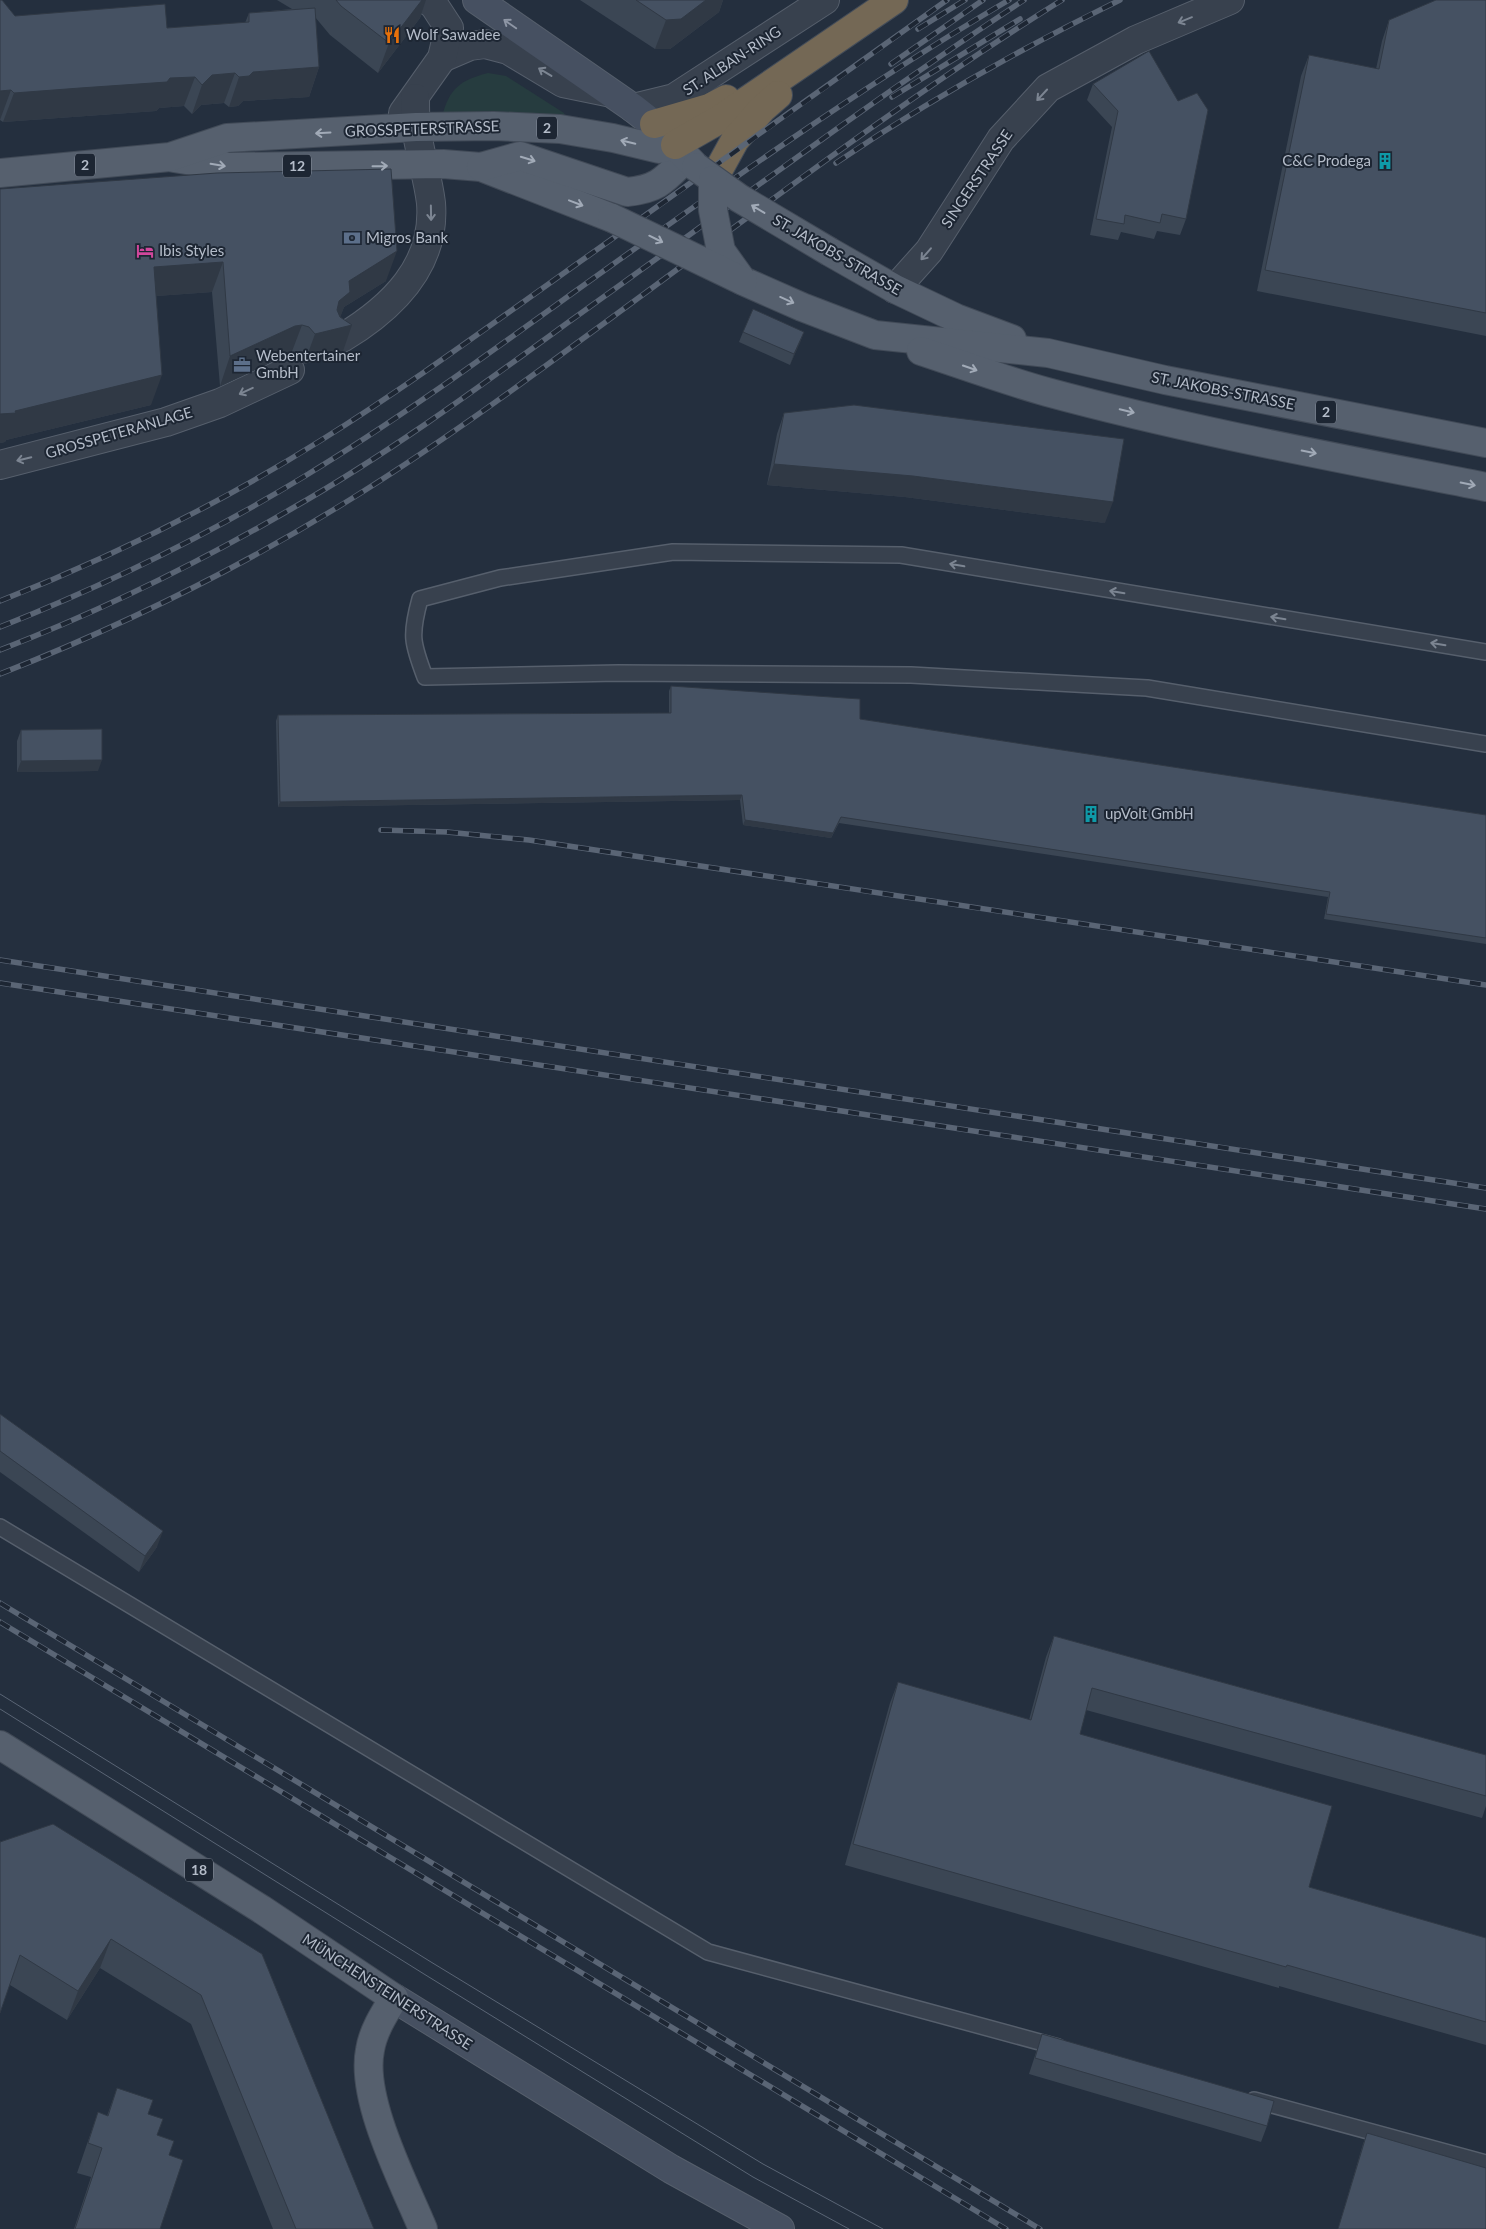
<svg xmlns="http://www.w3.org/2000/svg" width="1486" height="2229" font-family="Lato,sans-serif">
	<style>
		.green { fill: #263c3f }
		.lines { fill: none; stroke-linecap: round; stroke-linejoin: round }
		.lane-casing { stroke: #565f6c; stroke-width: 18 }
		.street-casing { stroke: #565f6c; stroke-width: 30 }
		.secondary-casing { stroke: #565f6c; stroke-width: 30 }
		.primary-casing { stroke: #414a57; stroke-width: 30 }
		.highway-casing { stroke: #434c59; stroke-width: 30 }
		.lane { stroke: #38414e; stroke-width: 15 }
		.street { stroke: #38414e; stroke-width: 28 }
		.secondary { stroke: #465061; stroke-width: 28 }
		.primary { stroke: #56606e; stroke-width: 28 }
		.highway { stroke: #746855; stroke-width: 28 }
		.tram { stroke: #5a6575; stroke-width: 1 }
		.rail-casing { stroke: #5a6575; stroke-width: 5.5 }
		.rail { stroke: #1d2633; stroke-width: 4; stroke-dasharray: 11; stroke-linecap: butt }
		.primary-bridge-casing { stroke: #414a57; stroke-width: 30; stroke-linecap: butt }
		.primary-bridge { stroke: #56606e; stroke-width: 28 }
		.wall { fill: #3b4654 }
		.shaded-wall { fill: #303945 }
		.building { fill: #455162; stroke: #303945 }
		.oneway { stroke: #7c8592 }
		.oneway2 { stroke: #8e96a5 }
		.oneway3 { stroke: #a1aab7 }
		.labels { text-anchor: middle; stroke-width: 4; stroke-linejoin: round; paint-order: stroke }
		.shield { fill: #1d2633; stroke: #878f9c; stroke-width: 1 }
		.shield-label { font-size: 14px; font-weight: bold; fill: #b4bcc9 }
		.poi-label { font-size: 15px; fill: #b4bcc9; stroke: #1d2633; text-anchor: start }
		.street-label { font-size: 15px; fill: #b4bcc9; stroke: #1d2633 }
	</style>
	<rect width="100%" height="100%" fill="#242f3e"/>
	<path class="green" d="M 488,73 L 506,76 L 564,113 L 566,119 L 442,117 C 449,88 461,80 488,73 Z"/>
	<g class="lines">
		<g class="lane-casing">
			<g id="lane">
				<path d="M 1486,652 L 901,555 L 673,552 L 500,578 L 420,599 C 410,635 412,643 425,677 L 618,673 L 911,675 L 1147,688 L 1486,744"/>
				<path d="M 0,1527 L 708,1952 L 1058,2047"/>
				<path d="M 1254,2100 L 1486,2163"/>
			</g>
		</g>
		<g class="street-casing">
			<g id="street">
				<path d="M 442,58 L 470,46 L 485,44 L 508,50 L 563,83 L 607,92"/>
				<path d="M 633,108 L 674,98 L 825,0"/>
				<path d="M 403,113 L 442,58 L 449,28 L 434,5 L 427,0"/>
				<path d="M 895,289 L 929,251 L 1001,139 L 1048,88 L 1136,40 L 1230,0"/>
				<path d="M 342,338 C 392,308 436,266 431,203 C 428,178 420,154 416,128 C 415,119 415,108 415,98"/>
				<path d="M 0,465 L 166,422 L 220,403 L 290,370"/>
			</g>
		</g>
		<g class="secondary-casing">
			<g id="secondary">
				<path d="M 477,0 L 633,108 L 661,130 L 671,140"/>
				<path d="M 394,1998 L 671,2169 L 780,2229"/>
			</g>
		</g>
		<g class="primary-casing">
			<g id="primary">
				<path d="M 174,158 L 229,167 L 443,164 L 481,167 L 612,218"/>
				<path d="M 481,167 L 520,156 L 627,192 C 659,189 665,179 686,158"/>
				<path d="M 0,173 L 170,157 L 227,138 L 416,127 L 494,126 L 560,129 L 613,138 L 659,149 L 675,145 L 696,167"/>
				<path d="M 830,252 L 895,289 L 956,318 L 1012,339"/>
				<path d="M 743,281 L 802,307 L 875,335 L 1048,353 L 1165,380 L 1486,443"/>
				<path d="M 921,351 C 963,365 1004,380 1047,392 C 1191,431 1339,458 1486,487"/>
				<path d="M 0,1745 L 261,1909 L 394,1998 C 384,2014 373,2031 370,2050 C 360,2099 404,2183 423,2229"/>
			</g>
		</g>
		<g class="highway-casing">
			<g id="highway">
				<path d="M 654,124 L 709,108 L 726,99"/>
				<path d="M 675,145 L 717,121 L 894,0"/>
				<path d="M 713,180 L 735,140 L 762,109 L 778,95"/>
			</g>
		</g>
		<use href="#lane" class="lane"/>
		<use href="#street" class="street"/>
		<use href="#secondary" class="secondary"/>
		<use href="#primary" class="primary"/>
		<use href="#highway" class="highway"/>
		<g class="tram">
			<path d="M 0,1694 L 431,1962 L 763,2164 L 883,2229"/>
			<path d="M 0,1709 L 424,1974 L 753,2177 L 849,2229"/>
		</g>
		<g class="rail-casing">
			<g id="rail">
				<path d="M 918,29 L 965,0"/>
				<path d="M 891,64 L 983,0"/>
				<path d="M 892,97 L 1020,19"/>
				<path d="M 836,163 C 926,102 1022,48 1120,0"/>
				<path d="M 0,601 C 112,557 221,503 323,439 C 414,382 500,318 588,256 C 708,171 828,86 947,0"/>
				<path d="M 0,627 C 106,585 208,535 305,476 C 399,419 488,354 577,290 C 718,189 859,88 1009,0"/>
				<path d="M 0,650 C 101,611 198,563 291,509 C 388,454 479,387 570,321 C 721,213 869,102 1024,0"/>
				<path d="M 0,674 C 122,626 240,568 351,499 C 430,450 506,395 581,340 C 739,225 895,104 1062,0"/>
				<path d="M 381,830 L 447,832 L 529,840 L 1486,985"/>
				<path d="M 0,960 L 1486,1188"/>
				<path d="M 0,983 L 1486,1209"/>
				<path d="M 0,1603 L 1040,2229"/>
				<path d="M 0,1622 L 1006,2229"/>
			</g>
		</g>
		<use href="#rail" class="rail"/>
		<g class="primary-bridge-casing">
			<g id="primary-bridge">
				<path d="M 696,167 L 739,198 L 830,252"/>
				<path d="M 713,180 L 713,210 L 721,251 L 741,279"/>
				<path d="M 612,218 L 743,281"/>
			</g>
		</g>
		<use href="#primary-bridge" class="primary-bridge"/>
	</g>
	<g class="wall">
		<path d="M 0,0 L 15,16 L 167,28 L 245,23 L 249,13 L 292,9 L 277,0 L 426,0 L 420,18 L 378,73 L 330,35 L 315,17 L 319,67 L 309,97 L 243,101 L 238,106 L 229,107 L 224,103 L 201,105 L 192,114 L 184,106 L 159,108 L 156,111 L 3,122 L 0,120 Z"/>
		<path d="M 580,0 L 723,0 L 719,12 L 670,49 L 655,49 Z"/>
		<path d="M 1486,0 L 1486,336 L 1257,291 L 1301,76 L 1309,55 L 1376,69 L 1382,41 L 1389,20 Z"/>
		<path d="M 1149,51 L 1186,219 L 1180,235 L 1157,231 L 1154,239 L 1121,232 L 1118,240 L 1090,235 L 1112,127 L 1087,100 L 1093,84 Z"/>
		<path d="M 0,189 L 386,281 L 344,307 L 340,317 L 342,354 L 304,364 L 298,357 L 291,354 L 284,356 L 220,386 L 212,292 L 156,296 L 151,405 L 6,440 L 5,442 L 0,443 Z"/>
		<path d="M 743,332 L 804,332 L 790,365 L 739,342 Z"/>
		<path d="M 784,413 L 1105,523 L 905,497 L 767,485 L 777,434 Z"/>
		<path d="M 671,686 L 860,719 L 1486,815 L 1486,944 L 1324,919 L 1328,897 L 839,823 L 831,838 L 743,825 L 740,800 L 278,807 L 276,721 L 278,715 L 669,713 L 669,691 Z"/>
		<path d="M 21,730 L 98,771 L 17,772 L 17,741 Z"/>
		<path d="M 0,1414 L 157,1547 L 139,1572 L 0,1472 Z"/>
		<path d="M 1054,1636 L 1486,1755 L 1486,1806 L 1482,1818 L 1086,1710 L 1080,1734 L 1309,1887 L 1486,1938 L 1486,2045 L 1279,1986 L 1279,1988 L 845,1865 L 890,1703 L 898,1682 L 1029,1720 L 1046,1657 Z"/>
		<path d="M 0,1842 L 262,1954 L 374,2229 L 273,2229 L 191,2024 L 100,1968 L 67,2020 L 10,1985 Z"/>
		<path d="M 1042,2034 L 1267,2126 L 1261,2142 L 1029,2074 Z"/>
		<path d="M 117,2088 L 148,2114 L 157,2135 L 169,2155 L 160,2229 L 74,2229 L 91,2177 L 77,2173 L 98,2112 L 107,2116 Z"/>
		<path d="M 1367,2133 L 1486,2229 L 1338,2229 L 1363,2144 Z"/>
	</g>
	<g class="shaded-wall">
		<path d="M 422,0 L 426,0 L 420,18 L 378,73 L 389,43 Z"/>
		<path d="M 706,0 L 723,0 L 719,12 L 670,49 L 655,49 L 666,20 Z"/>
		<path d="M 319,67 L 309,97 L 243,101 L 238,106 L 229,107 L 239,77 L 253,72 Z"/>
		<path d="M 235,73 L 224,103 L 201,105 L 192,114 L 202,85 L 212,75 Z"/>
		<path d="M 195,77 L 184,106 L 159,108 L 156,111 L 3,122 L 14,93 L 170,78 Z"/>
		<path d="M 11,90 L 0,120 L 0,91 Z"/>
		<path d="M 397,251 L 386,281 L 344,307 L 339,321 L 328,330 L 339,301 L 349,281 Z"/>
		<path d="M 223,262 L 212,292 L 143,297 L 154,267 Z"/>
		<path d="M 302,325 L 291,354 L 284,356 L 220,386 L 230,356 L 295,326 Z"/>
		<path d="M 352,325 L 342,354 L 304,364 L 315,334 Z"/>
		<path d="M 804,332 L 800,343 L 790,365 L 794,354 Z"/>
		<path d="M 162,375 L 151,405 L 6,440 L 5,442 L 0,443 L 0,414 Z"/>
		<path d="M 774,464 L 913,476 L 1113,502 L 1105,523 L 905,497 L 767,485 Z"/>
		<path d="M 102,760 L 98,771 L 17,772 L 21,761 Z"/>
		<path d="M 742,795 L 740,800 L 278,807 L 280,802 Z"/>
		<path d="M 841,817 L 831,838 L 743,825 L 745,820 Z"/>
		<path d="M 163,1531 L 157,1547 L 139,1572 L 145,1556 Z"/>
		<path d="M 111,1939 L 100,1968 L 67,2020 L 78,1991 Z"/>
	</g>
	<g class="building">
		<path d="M 0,0 L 2,0 L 15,16 L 165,4 L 167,28 L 249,22 L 249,13 L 315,8 L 319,67 L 253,72 L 249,76 L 239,77 L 235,73 L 212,75 L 202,85 L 195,77 L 170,78 L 167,82 L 80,88 L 14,93 L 11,90 L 0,91 Z"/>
		<path d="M 336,0 L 422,0 L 389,43 L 341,6 Z"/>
		<path d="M 636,0 L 706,0 L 681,19 L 666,20 Z"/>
		<path d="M 1436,0 L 1486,0 L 1486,313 L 1265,270 L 1309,55 L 1379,69 L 1389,20 Z"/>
		<path d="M 1149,51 L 1178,101 L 1197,93 L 1208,110 L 1186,219 L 1162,214 L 1160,223 L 1125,215 L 1124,224 L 1096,219 L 1118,111 L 1093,84 Z"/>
		<path d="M 391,169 L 397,251 L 349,281 L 350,292 L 339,301 L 337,310 L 340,317 L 352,325 L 315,334 L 309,327 L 302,325 L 295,326 L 230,356 L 223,262 L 154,267 L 162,375 L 15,411 L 16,413 L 0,414 L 0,189 L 217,173 Z"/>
		<path d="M 753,309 L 804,332 L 794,354 L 743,332 Z"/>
		<path d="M 854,405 L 1124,439 L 1113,502 L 913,476 L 774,464 L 784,413 Z"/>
		<path d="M 671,686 L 860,699 L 860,719 L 1486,815 L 1486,938 L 1326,914 L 1330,892 L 841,817 L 833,833 L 745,820 L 742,795 L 280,802 L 278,715 L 671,713 Z"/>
		<path d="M 102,729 L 102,760 L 21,761 L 21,730 Z"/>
		<path d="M 0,1414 L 163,1531 L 145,1556 L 0,1451 Z"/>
		<path d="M 1054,1636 L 1486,1755 L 1486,1796 L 1092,1688 L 1080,1734 L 1332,1806 L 1309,1887 L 1486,1938 L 1486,2022 L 1287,1965 L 1286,1967 L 853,1844 L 898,1682 L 1031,1720 Z"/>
		<path d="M 53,1824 L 262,1954 L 374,2229 L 296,2229 L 201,1995 L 111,1939 L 78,1991 L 20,1955 L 0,2013 L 0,1842 Z"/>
		<path d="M 1042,2034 L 1274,2101 L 1267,2126 L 1035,2058 Z"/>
		<path d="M 117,2088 L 153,2100 L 148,2114 L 163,2119 L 157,2135 L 174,2141 L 169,2155 L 183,2160 L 160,2229 L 75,2229 L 102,2148 L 88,2143 L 98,2112 L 108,2116 Z"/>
		<path d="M 1367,2133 L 1486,2168 L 1486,2229 L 1338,2229 Z"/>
	</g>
	<defs><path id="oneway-shaft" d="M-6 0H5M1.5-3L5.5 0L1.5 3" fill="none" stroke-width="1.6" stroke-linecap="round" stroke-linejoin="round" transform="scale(1.25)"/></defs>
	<g class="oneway">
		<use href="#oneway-shaft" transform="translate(1185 20) rotate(158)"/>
		<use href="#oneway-shaft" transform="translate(545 72) rotate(-149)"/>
		<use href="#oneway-shaft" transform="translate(1042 95) rotate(133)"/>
		<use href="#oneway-shaft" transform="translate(431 213) rotate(89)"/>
		<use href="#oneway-shaft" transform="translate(926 254) rotate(131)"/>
		<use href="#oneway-shaft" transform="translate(246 391) rotate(155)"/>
		<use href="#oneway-shaft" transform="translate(24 459) rotate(166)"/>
		<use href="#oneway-shaft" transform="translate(957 565) rotate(-170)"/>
		<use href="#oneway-shaft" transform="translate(1117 592) rotate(-171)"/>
		<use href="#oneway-shaft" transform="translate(1278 618) rotate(-171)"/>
		<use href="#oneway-shaft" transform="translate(1438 644) rotate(-171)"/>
	</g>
	<use class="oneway2" href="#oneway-shaft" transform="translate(510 24) rotate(-145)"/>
	<g class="oneway3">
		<use href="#oneway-shaft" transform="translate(323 133) rotate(177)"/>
		<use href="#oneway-shaft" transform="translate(628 142) rotate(-167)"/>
		<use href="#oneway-shaft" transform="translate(528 159) rotate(17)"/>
		<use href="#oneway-shaft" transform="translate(218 165) rotate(9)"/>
		<use href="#oneway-shaft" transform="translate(380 166) rotate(-1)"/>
		<use href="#oneway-shaft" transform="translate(576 203) rotate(21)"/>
		<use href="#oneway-shaft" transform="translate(758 209) rotate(-149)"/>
		<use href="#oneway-shaft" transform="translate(656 239) rotate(26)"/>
		<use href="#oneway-shaft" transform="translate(787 300) rotate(24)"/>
		<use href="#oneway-shaft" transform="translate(970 368) rotate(19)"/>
		<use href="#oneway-shaft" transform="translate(1127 411) rotate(13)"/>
		<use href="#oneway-shaft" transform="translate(1309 452) rotate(11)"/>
		<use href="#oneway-shaft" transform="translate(1468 484) rotate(11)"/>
	</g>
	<defs>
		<g id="restaurant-bare" transform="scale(1.35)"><path d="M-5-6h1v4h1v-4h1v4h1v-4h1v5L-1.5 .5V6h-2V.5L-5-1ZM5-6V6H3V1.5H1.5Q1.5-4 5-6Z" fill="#e8710a" stroke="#1d2633" stroke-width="2.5" paint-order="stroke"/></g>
		<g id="building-bare" transform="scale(1.35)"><path d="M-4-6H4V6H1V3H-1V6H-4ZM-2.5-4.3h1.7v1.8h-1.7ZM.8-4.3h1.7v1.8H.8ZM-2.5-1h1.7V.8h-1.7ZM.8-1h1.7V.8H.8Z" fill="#0f9aa8" stroke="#1d2633" stroke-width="2.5" paint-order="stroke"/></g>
		<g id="bank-bare" transform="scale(1.35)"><path d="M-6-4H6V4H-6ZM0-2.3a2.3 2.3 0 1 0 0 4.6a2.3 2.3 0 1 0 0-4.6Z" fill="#5c6f8a" stroke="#1d2633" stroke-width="2.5" paint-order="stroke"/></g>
		<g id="hotel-bare" transform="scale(1.35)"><path d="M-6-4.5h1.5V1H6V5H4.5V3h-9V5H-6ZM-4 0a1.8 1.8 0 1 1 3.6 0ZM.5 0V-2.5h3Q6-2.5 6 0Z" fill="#d1479c" stroke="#1d2633" stroke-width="2.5" paint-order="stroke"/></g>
		<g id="office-bare" transform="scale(1.35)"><path d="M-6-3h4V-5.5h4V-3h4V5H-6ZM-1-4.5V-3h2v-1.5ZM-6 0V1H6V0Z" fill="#5c6f8a" stroke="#1d2633" stroke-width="2.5" paint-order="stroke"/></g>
	</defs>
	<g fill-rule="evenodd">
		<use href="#restaurant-bare" x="392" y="35"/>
		<use href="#building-bare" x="1385" y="161"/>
		<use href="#bank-bare" x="352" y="238"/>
		<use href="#hotel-bare" x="145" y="251"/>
		<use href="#office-bare" x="242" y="365"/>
		<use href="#building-bare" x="1091" y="814"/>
	</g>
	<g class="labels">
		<g class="shield">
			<rect x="537" y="116.5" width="20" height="23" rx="4"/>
			<rect x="75" y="153.5" width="20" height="23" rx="4"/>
			<rect x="283" y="154.5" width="28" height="23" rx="4"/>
			<rect x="1316" y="400.5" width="20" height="23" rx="4"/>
			<rect x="185" y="1858.5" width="28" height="23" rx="4"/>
		</g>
		<g class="shield-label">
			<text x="547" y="133">2</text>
			<text x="85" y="170">2</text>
			<text x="297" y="171">12</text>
			<text x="1326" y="417">2</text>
			<text x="199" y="1875">18</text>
		</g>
		<g class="poi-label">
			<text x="406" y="40">Wolf Sawadee</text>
			<text x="1371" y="166" text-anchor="end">C&amp;C Prodega</text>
			<text x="366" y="243">Migros Bank</text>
			<text x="159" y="256">Ibis Styles</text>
			<text x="256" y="361">Webentertainer<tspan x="256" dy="17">GmbH</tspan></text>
			<text x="1105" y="819">upVolt GmbH</text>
		</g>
		<g class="street-label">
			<text transform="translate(732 61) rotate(-33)" y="5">ST. ALBAN-RING</text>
			<text transform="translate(422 129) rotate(-2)" y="5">GROSSPETERSTRASSE</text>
			<text transform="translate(977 179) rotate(-56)" y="5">SINGERSTRASSE</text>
			<text transform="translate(837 255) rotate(30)" y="5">ST. JAKOBS-STRASSE</text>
			<text transform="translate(1223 391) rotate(11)" y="5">ST. JAKOBS-STRASSE</text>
			<text transform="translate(119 433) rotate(-16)" y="5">GROSSPETERANLAGE</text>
			<text transform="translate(387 1992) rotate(33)" y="5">MÜNCHENSTEINERSTRASSE</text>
		</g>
	</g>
</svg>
